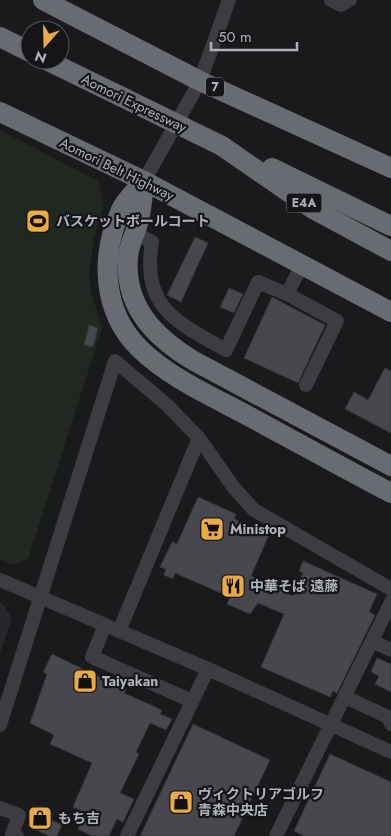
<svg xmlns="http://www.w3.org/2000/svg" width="391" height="836" font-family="Jost,'Noto Sans JP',sans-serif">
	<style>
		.built { fill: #26272a }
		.green { fill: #202821 }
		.building { fill: #47484d; stroke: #353538 }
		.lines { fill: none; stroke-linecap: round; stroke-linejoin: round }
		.minor { stroke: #3c3d41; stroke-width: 14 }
		.highway { stroke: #686b72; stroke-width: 20 }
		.highway-bridge { stroke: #686b72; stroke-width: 20 }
		.labels { text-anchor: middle; stroke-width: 4.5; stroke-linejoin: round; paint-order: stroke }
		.shield { fill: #151518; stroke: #80838a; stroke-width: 1 }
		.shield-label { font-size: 12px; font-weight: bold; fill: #aeb2bb }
		.street-label { font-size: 14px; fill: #aeb2bb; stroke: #151518 }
		.poi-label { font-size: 14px; font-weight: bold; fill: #aeb2bb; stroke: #151518; text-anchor: start }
	</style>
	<rect width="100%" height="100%" fill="#1a1a1d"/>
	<path class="built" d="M 0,602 L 3,604 L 12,618 L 0,653 Z"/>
	<path class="green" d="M 0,130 L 98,181 L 104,204 L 93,241 L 89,275 L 91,292 L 102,328 L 28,559 L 13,565 L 0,559 Z"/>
	<g class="building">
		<path d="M 195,237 L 208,243 L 181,302 L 167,295 Z"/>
		<path d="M 229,288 L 243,294 L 234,313 L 220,307 Z"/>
		<path d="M 272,297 L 325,325 L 298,383 L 244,358 Z"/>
		<path d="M 89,325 L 98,328 L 93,347 L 84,345 Z"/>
		<path d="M 385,368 L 391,371 L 391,433 L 345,409 L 354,392 L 368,400 Z"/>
		<path d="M 198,497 L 236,514 L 234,519 L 269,535 L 251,576 L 293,596 L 303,573 L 299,571 L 303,561 L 377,594 L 369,612 L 375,615 L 337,693 L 333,691 L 330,697 L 261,667 L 284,614 L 258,603 L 250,614 L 227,604 L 230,597 L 175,573 L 173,579 L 164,575 L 166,569 L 160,567 L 172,542 L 177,544 Z"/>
		<path d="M 52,654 L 126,690 L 124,693 L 162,710 L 160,714 L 172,719 L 166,730 L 150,723 L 136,752 L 139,754 L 120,793 L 134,799 L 123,822 L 117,819 L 109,836 L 92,836 L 78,829 L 85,813 L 73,807 L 92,763 L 50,744 L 54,735 L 30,723 L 47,674 L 43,672 Z"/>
		<path d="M 377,658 L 391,664 L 391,692 L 375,684 L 379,676 L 371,672 Z"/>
		<path d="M 193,724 L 270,760 L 234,836 L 140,836 Z"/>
		<path d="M 330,754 L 391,782 L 391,836 L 304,836 L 294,831 Z"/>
		<path d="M 34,812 L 62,825 L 57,836 L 49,836 L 28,826 Z"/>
	</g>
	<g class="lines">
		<g class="minor">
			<path d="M 331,0 L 341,5 L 350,0"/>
			<path d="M 144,181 L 200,81 L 229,0"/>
			<path d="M 135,233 L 152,242 C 141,307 176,322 226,350 L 258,282 L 287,294"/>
			<path d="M 302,265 L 287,294 L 337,321 L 306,385"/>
			<path d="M 0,580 L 208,669 L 391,752"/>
			<path d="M 105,625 L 92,657 L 192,701"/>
			<path d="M 119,631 L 199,438"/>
			<path d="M 372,641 L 391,650"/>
			<path d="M 345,697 L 388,717 L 391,724"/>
			<path d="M 0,725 L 115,361 L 167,405 L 199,438 L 234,488 L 254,510 L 391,589"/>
			<path d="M 0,808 L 19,815 L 12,834 L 17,836"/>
			<path d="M 127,836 L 208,669"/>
			<path d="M 276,836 L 391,602"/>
		</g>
		<g class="highway">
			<path d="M 43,0 L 200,81 L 391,168"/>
			<path d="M 0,37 L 30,52"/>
			<path d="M 46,60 L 120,96"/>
			<path d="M 0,112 L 144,181 L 391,312"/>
			<path d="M 222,146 L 313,209 L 391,251"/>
			<path d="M 272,168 L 391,226"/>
			<path d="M 144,181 C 137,190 125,200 121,210 C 100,256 102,311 139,348 C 170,379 216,398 254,419 C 300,444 345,469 391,493"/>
			<path d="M 144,181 C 143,194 142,207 139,220 C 136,232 129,244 128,257 C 124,306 154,337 194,361 L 391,466"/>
		</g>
		<path class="highway-bridge" d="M 120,96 L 222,146"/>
	</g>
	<defs>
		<g id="stadium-square" transform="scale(1.25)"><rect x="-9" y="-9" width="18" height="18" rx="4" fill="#eaab45" stroke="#151518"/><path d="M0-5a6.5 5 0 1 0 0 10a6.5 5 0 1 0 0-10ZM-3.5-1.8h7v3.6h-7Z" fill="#111"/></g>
		<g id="supermarket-square" transform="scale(1.25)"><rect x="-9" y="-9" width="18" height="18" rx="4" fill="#eaab45" stroke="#151518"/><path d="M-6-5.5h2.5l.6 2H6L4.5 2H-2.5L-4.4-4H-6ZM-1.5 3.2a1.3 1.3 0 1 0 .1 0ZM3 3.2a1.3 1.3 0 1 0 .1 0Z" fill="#111"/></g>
		<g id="restaurant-square" transform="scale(1.25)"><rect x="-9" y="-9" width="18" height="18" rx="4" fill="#eaab45" stroke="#151518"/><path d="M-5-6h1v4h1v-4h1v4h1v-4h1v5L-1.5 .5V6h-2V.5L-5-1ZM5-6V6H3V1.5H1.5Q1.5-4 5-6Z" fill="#111"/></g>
		<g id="shop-square" transform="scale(1.25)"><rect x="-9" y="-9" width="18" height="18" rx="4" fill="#eaab45" stroke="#151518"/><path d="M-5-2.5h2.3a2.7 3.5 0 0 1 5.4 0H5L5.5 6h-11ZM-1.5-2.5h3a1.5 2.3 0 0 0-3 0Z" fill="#111"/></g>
	</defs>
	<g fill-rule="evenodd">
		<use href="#stadium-square" x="38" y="221"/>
		<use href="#supermarket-square" x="212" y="529"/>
		<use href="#restaurant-square" x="233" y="586"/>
		<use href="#shop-square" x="85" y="681"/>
		<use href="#shop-square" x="181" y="802"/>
		<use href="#shop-square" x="40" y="818"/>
	</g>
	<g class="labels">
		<g class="shield">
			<rect x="206" y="77.5" width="18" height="19" rx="4"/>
			<rect x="286.5" y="193.5" width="35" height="19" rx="4"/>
		</g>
		<g class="shield-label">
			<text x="215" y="91">7</text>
			<text x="304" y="207">E4A</text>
		</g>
		<g class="street-label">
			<text transform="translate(134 103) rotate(26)" y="5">Aomori Expressway</text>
			<text transform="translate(117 169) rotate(26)" y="5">Aomori Belt Highway</text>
		</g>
		<g class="poi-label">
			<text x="56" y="226">バスケットボールコート</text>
			<text x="230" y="534">Ministop</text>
			<text x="250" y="591">中華そば 遠藤</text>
			<text x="102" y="686">Taiyakan</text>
			<text x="198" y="799">ヴィクトリアゴルフ<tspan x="198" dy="16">青森中央店</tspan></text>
			<text x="58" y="823">もち吉</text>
		</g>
	</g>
	<g transform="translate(45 45) rotate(200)"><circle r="24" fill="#151518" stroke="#525459"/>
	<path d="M0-4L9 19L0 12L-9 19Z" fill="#eaab45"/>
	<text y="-8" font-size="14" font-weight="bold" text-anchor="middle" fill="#aeb2bb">N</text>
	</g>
	<path d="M211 42v8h86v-8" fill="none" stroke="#aeb2bb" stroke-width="2.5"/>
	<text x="218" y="42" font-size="15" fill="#aeb2bb" stroke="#151518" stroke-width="4" paint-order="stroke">50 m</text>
</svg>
